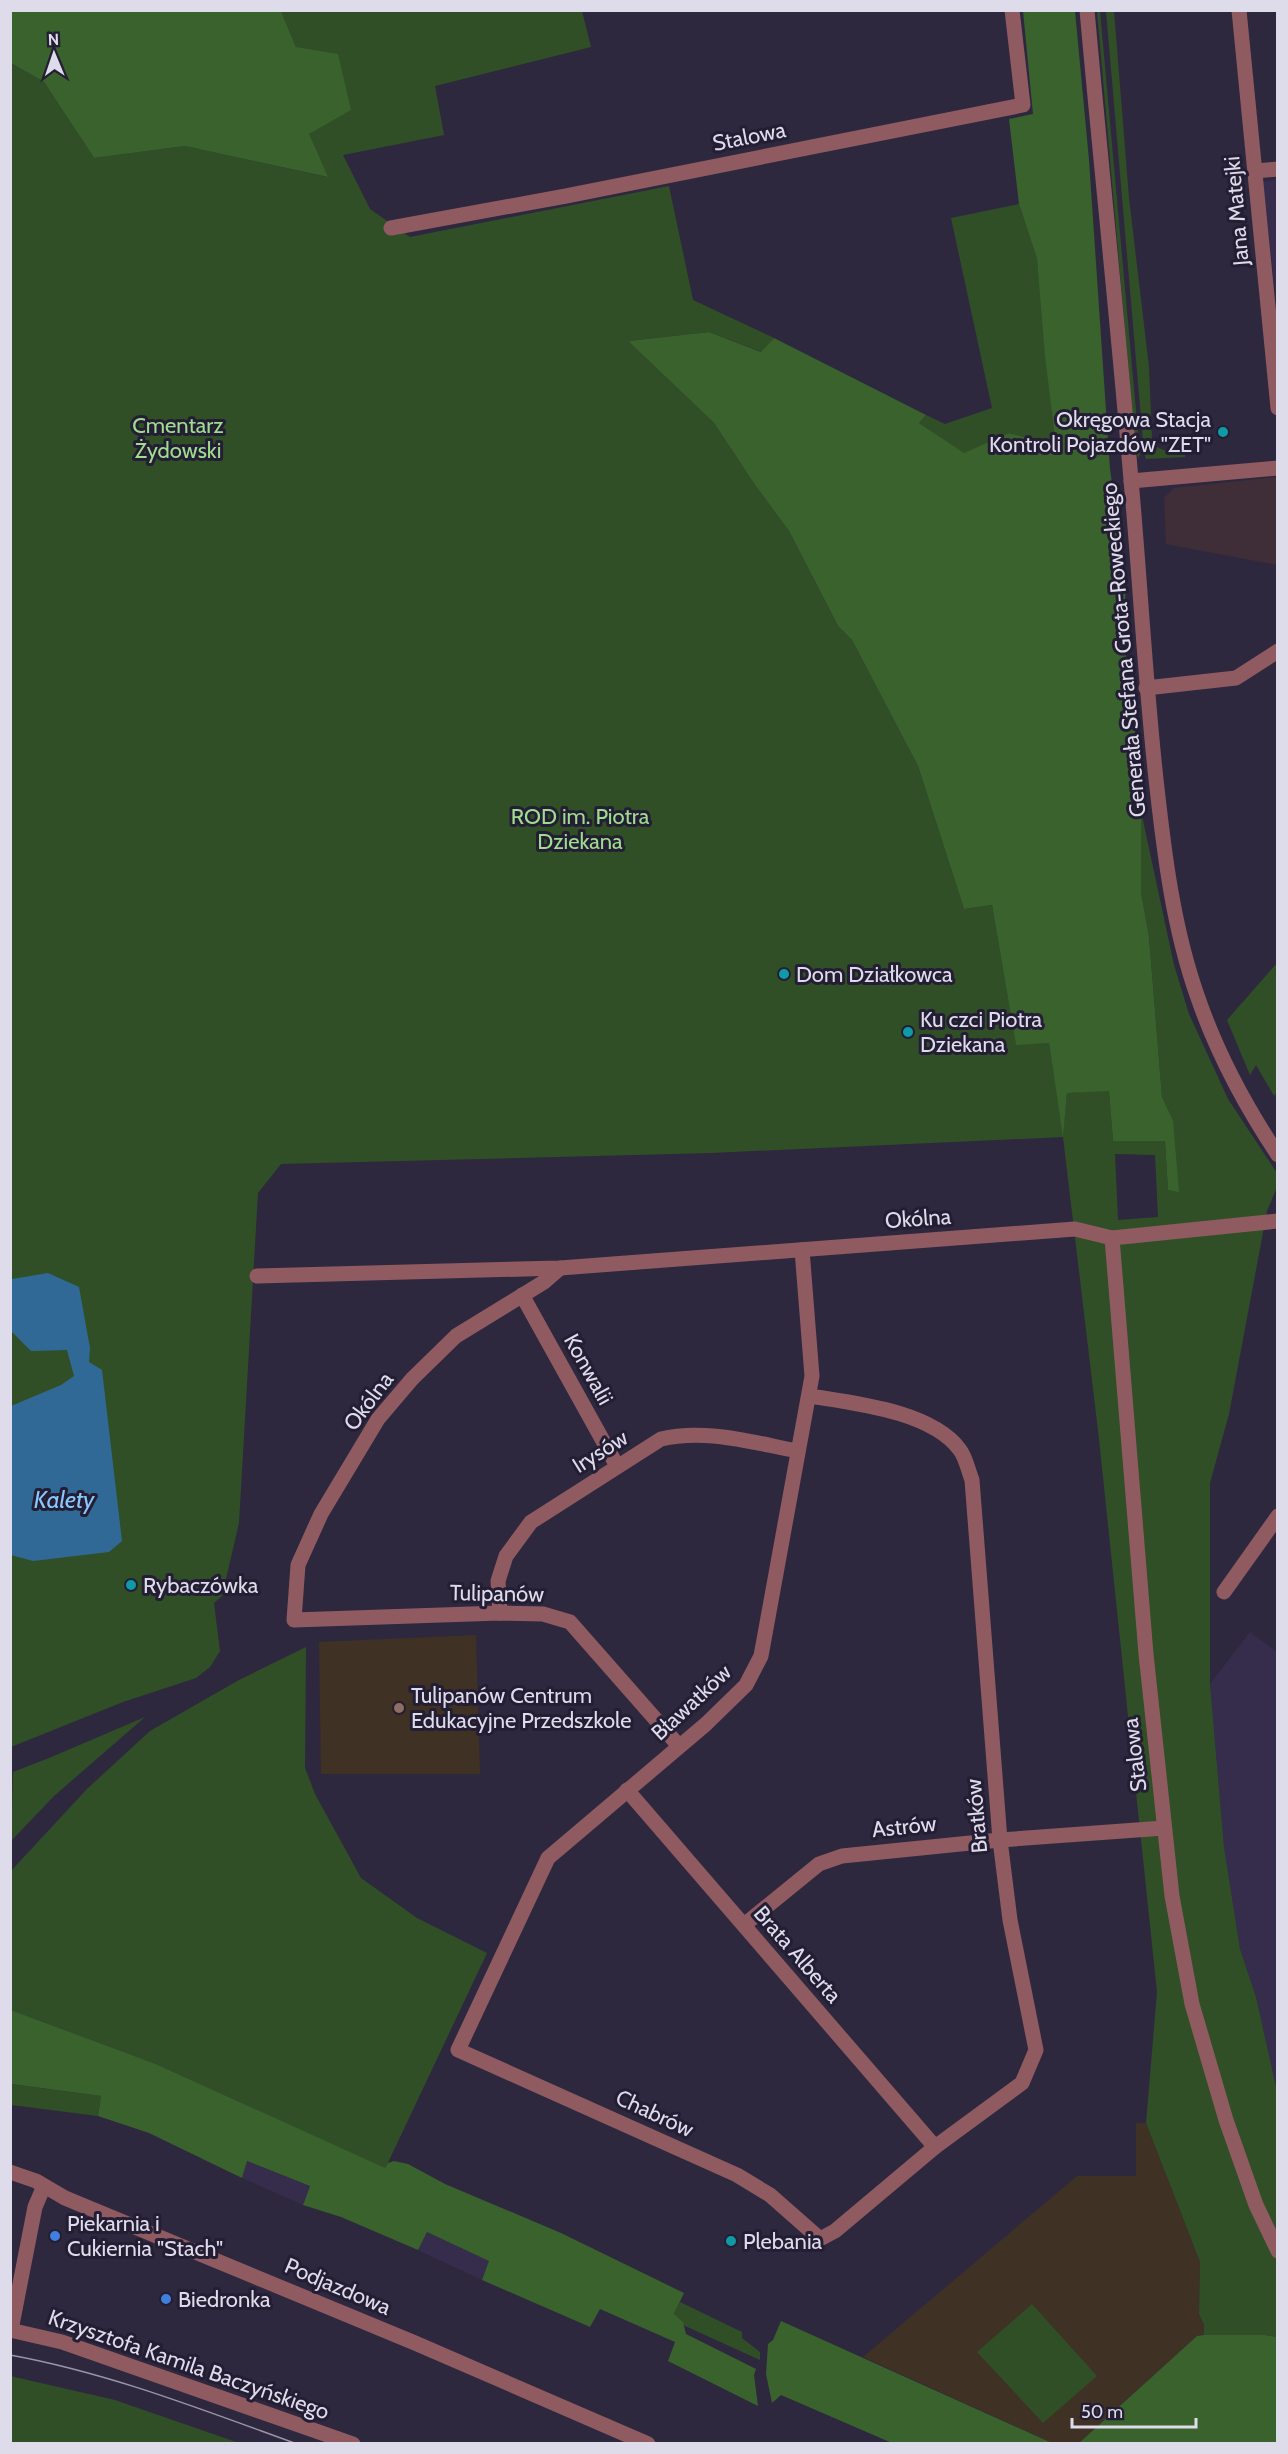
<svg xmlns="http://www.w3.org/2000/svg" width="1288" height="2454" font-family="Cabin,sans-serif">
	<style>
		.commercial { fill: #3f2e38 }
		.built { fill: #352d4b }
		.education { fill: #3f3124 }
		.green { fill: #304f26; fill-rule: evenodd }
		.forest { fill: #39622d }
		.water { fill: #306996 }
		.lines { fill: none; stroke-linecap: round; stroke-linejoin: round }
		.minor { stroke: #8f5b61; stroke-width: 15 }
		.tertiary { stroke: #8f5b61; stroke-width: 15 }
		.tram { stroke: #9995a7; stroke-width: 1.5 }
		.culture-dot { fill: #0f9aa8; stroke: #241e35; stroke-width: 2 }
		.education-dot { fill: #8d6e63; stroke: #241e35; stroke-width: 2 }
		.shop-dot { fill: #3f7fe0; stroke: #241e35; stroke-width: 2 }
		.labels { text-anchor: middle; stroke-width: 6; stroke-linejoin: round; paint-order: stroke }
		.street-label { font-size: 22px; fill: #dedbea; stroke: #241e35 }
		.poi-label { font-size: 22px; fill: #dedbea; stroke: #241e35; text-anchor: start }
		.park-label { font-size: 22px; fill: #9fdc8d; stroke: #241e35 }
		.water-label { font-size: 24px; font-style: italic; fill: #89c7fc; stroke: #241e35 }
	</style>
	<rect width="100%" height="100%" fill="#2e283f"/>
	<path class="commercial" d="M 1277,477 L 1277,565 L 1166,544 L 1164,498 L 1174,488 Z"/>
	<g class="built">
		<path d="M 1277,179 L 1278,308 L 1277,308 L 1263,182 Z"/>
		<path d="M 1250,1632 L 1277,1652 L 1277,2091 L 1256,1997 L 1240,1949 L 1224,1847 L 1210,1684 Z"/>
		<path d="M 247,2161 L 310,2186 L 303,2205 L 242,2178 Z"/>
		<path d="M 427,2232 L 490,2261 L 482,2280 L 418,2250 Z"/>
	</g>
	<g class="education">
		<path d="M 476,1635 L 480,1774 L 321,1774 L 319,1642 Z"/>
		<path d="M 1136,2123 L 1146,2123 L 1200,2262 L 1199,2314 L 1204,2325 L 1204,2335 L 1197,2336 L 1079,2443 L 1052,2443 L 863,2357 L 1077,2176 L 1136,2176 Z"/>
	</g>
	<g class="green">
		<path d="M 281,11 L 582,11 L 591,47 L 435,86 L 444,135 L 343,155 L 370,209 L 410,237 L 669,186 L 693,300 L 774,338 L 762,352 L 709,332 L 628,341 L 714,423 L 755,485 L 789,531 L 838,626 L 852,640 L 918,766 L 964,909 L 992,905 L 1016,1044 L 1049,1043 L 1063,1133 L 1067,1093 L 1109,1090 L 1113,1141 L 1165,1141 L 1168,1190 L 1173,1120 L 1162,1097 L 1149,937 L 1141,892 L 1141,811 L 1174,965 L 1189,1014 L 1228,1099 L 1277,1173 L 1277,1187 L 1267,1211 L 1229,1414 L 1210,1483 L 1210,1684 L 1224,1847 L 1240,1949 L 1256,1997 L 1277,2091 L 1277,2337 L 1265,2335 L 1204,2335 L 1204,2325 L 1199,2314 L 1200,2262 L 1146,2123 L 1157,1992 L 1099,1439 L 1063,1137 L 711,1153 L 281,1164 L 258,1193 L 239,1523 L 222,1596 L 214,1603 L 220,1651 L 210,1667 L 196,1678 L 123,1702 L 11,1747 L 11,63 L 44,82 L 94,158 L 185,146 L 327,177 L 308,134 L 296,47 ZM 1115,1154 L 1155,1155 L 1158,1217 L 1118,1220 Z"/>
		<path d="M 1097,11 L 1100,11 L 1140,455 L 1138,458 L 1135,444 Z"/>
		<path d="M 1106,11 L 1114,11 L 1129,198 L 1149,367 L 1152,440 C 1161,454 1169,451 1184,450 L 1185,457 L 1146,459 L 1144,453 Z"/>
		<path d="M 1019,204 L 1037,259 L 1056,445 L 1009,433 L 964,454 L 919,423 L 926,415 L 945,424 L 992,408 L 951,218 Z"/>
		<path d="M 1277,963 L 1278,1091 L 1274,1096 L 1256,1065 L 1250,1075 L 1227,1020 Z"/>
		<path d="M 306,1647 L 305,1768 L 315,1794 L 361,1878 L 417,1918 L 487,1953 L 385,2169 L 156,2064 L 11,2010 L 10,1872 L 87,1789 L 150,1731 L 239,1680 Z"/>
		<path d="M 145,1717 L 54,1796 L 11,1841 L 13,1772 L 49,1758 Z"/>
		<path d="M 10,2084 L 101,2096 L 98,2116 L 11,2105 Z"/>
		<path d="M 680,2302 L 742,2332 L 742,2338 L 760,2352 L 760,2360 L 683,2325 L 674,2314 Z"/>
		<path d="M 1032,2304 L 1097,2376 L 1043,2423 L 977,2352 Z"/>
		<path d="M 10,2376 L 115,2400 L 239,2443 L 11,2443 Z"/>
	</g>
	<g class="forest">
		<path d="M 11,10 L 281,11 L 296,47 L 338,54 L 351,110 L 309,134 L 328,177 L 185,146 L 94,158 L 44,82 L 11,63 Z"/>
		<path d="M 1023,11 L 1075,11 L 1089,160 L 1110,469 L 1126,584 L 1123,633 L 1137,745 L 1141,811 L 1141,892 L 1149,937 L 1162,1097 L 1173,1120 L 1179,1192 L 1168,1190 L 1165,1141 L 1113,1141 L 1109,1091 L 1067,1093 L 1063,1137 L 1049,1043 L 1016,1045 L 992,905 L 964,909 L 918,766 L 852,640 L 838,626 L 789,531 L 755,485 L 714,423 L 628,341 L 709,332 L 761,352 L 774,338 L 926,415 L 919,423 L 964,453 L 1009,433 L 1056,445 L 1045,356 L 1037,259 L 1019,204 L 1009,119 L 1033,114 Z"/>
		<path d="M 11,2010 L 156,2064 L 385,2168 L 388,2163 L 394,2161 L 408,2164 L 445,2184 L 561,2233 L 684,2293 L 674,2314 L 683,2322 L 686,2334 L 756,2369 L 754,2375 L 758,2406 L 668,2361 L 675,2342 L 600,2309 L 590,2327 L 482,2280 L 489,2261 L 427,2232 L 418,2250 L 341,2217 L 303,2205 L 310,2186 L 247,2161 L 242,2178 L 149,2133 L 98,2116 L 101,2096 L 11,2084 Z"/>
		<path d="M 781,2321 L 1052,2443 L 892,2443 L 781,2395 L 772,2403 L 766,2374 L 768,2344 L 773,2340 Z"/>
		<path d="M 1204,2335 L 1265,2335 L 1277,2337 L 1277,2443 L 1079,2443 L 1197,2336 Z"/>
	</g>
	<path class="water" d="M 48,1273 L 79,1287 L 90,1348 L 89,1362 L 102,1370 L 122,1541 L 109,1552 L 33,1561 L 11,1555 L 11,1406 L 61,1385 L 74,1376 L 67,1350 L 31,1351 L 11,1331 L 11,1284 L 12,1279 Z"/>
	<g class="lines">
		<g class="minor">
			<path d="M 1239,10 L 1278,408"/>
			<path d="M 1255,171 L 1278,169"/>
			<path d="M 391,228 L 566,196 L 1023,105 L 1012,10"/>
			<path d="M 1131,481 L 1278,468"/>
			<path d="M 1146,688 L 1236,678 L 1278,651"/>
			<path d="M 1112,1238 L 1146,1654 L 1172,1896 L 1192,2004 L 1226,2120 L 1256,2205 L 1278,2251"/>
			<path d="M 802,1250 L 812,1376 L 761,1656 L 746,1685 L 706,1724 L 548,1858 L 458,2050 L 737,2175 L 770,2195 L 820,2239 L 835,2231 L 935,2147 L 1022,2083 L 1036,2050 L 1010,1920 L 1000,1840 L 972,1480 C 968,1470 966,1458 960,1450 C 932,1411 853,1403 810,1396"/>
			<path d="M 560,1268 L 544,1282 L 456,1336 L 412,1379 L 378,1419 L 321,1514 L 298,1565 L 294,1620 L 500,1613 L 543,1614 L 570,1622 L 679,1746"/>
			<path d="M 257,1276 L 560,1268 L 1075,1229 L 1112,1238 L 1278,1221"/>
			<path d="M 522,1295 L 617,1466"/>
			<path d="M 1224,1592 L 1278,1516"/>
			<path d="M 500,1613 L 498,1581 L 506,1556 L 531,1522 L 661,1439 C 706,1428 754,1443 798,1451"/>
			<path d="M 627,1790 L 935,2147"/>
			<path d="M 744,1925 L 819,1864 L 842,1856 L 1000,1840 L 1164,1828"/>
			<path d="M 10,2172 L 36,2181 L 65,2198 L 415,2343 L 648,2444"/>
			<path d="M 11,2330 L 35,2207 L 44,2186"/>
		</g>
		<g class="tertiary">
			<path d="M 1087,10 C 1101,167 1118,323 1131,480 C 1140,579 1145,679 1156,779 C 1164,852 1173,928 1198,998 C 1217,1053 1246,1107 1278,1155"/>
			<path d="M 10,2330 L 62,2342 L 353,2444"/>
		</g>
		<path class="tram" d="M 10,2355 C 109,2373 203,2410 297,2444"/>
	</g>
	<g class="culture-dot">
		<circle cx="1223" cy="432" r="6"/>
		<circle cx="784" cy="974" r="6"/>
		<circle cx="908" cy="1032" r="6"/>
		<circle cx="131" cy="1585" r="6"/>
		<circle cx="731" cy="2241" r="6"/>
	</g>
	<circle class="education-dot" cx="399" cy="1708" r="6"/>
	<g class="shop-dot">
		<circle cx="55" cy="2236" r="6"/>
		<circle cx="166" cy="2299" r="6"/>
	</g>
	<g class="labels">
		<g class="street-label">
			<text transform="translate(749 136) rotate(-11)" y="8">Stalowa</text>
			<text transform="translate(1236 211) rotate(-95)" y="8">Jana Matejki</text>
			<text transform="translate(1123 650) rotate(-95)" y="8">Generała Stefana Grota-Roweckiego</text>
			<text transform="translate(918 1218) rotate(-4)" y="8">Okólna</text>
			<text transform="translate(589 1369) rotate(61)" y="8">Konwalii</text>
			<text transform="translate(368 1401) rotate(-53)" y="8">Okólna</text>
			<text transform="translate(600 1451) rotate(-32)" y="8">Irysów</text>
			<text transform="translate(497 1593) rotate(1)" y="8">Tulipanów</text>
			<text transform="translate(691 1702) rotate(-43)" y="8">Bławatków</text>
			<text transform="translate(1134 1755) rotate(-97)" y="8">Stalowa</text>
			<text transform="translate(976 1816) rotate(-95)" y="8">Bratków</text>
			<text transform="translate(904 1826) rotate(-6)" y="8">Astrów</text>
			<text transform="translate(798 1954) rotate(49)" y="8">Brata Alberta</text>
			<text transform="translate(655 2113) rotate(25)" y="8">Chabrów</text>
			<text transform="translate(338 2286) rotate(23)" y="8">Podjazdowa</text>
			<text transform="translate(189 2364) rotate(19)" y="8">Krzysztofa Kamila Baczyńskiego</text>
		</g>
		<g class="poi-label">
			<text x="1211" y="427" text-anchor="end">Okręgowa Stacja<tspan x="1211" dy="25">Kontroli Pojazdów "ZET"</tspan></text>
			<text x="796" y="982">Dom Działkowca</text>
			<text x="920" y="1027">Ku czci Piotra<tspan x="920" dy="25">Dziekana</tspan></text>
			<text x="143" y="1593">Rybaczówka</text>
			<text x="411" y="1703">Tulipanów Centrum<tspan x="411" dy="25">Edukacyjne Przedszkole</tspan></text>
			<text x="67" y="2231">Piekarnia i<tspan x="67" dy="25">Cukiernia "Stach"</tspan></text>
			<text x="743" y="2249">Plebania</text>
			<text x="178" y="2307">Biedronka</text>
		</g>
		<g class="park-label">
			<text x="178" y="433">Cmentarz<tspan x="178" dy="25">Żydowski</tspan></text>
			<text x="580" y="824">ROD im. Piotra<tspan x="580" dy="25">Dziekana</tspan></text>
		</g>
		<g class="water-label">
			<text x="64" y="1508">Kalety</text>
		</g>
	</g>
	<rect width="1288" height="2454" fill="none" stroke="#dedbea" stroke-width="24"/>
	<g transform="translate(54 54) rotate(358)" stroke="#241e35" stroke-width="4.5" paint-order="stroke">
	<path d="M0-4.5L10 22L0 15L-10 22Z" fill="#dedbea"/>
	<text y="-9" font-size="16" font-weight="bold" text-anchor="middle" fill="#dedbea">N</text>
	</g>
	<path d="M1072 2418v9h124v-9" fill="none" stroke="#dedbea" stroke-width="3"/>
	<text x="1081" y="2418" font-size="18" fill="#dedbea" stroke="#241e35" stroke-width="4.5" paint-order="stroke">50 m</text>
</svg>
